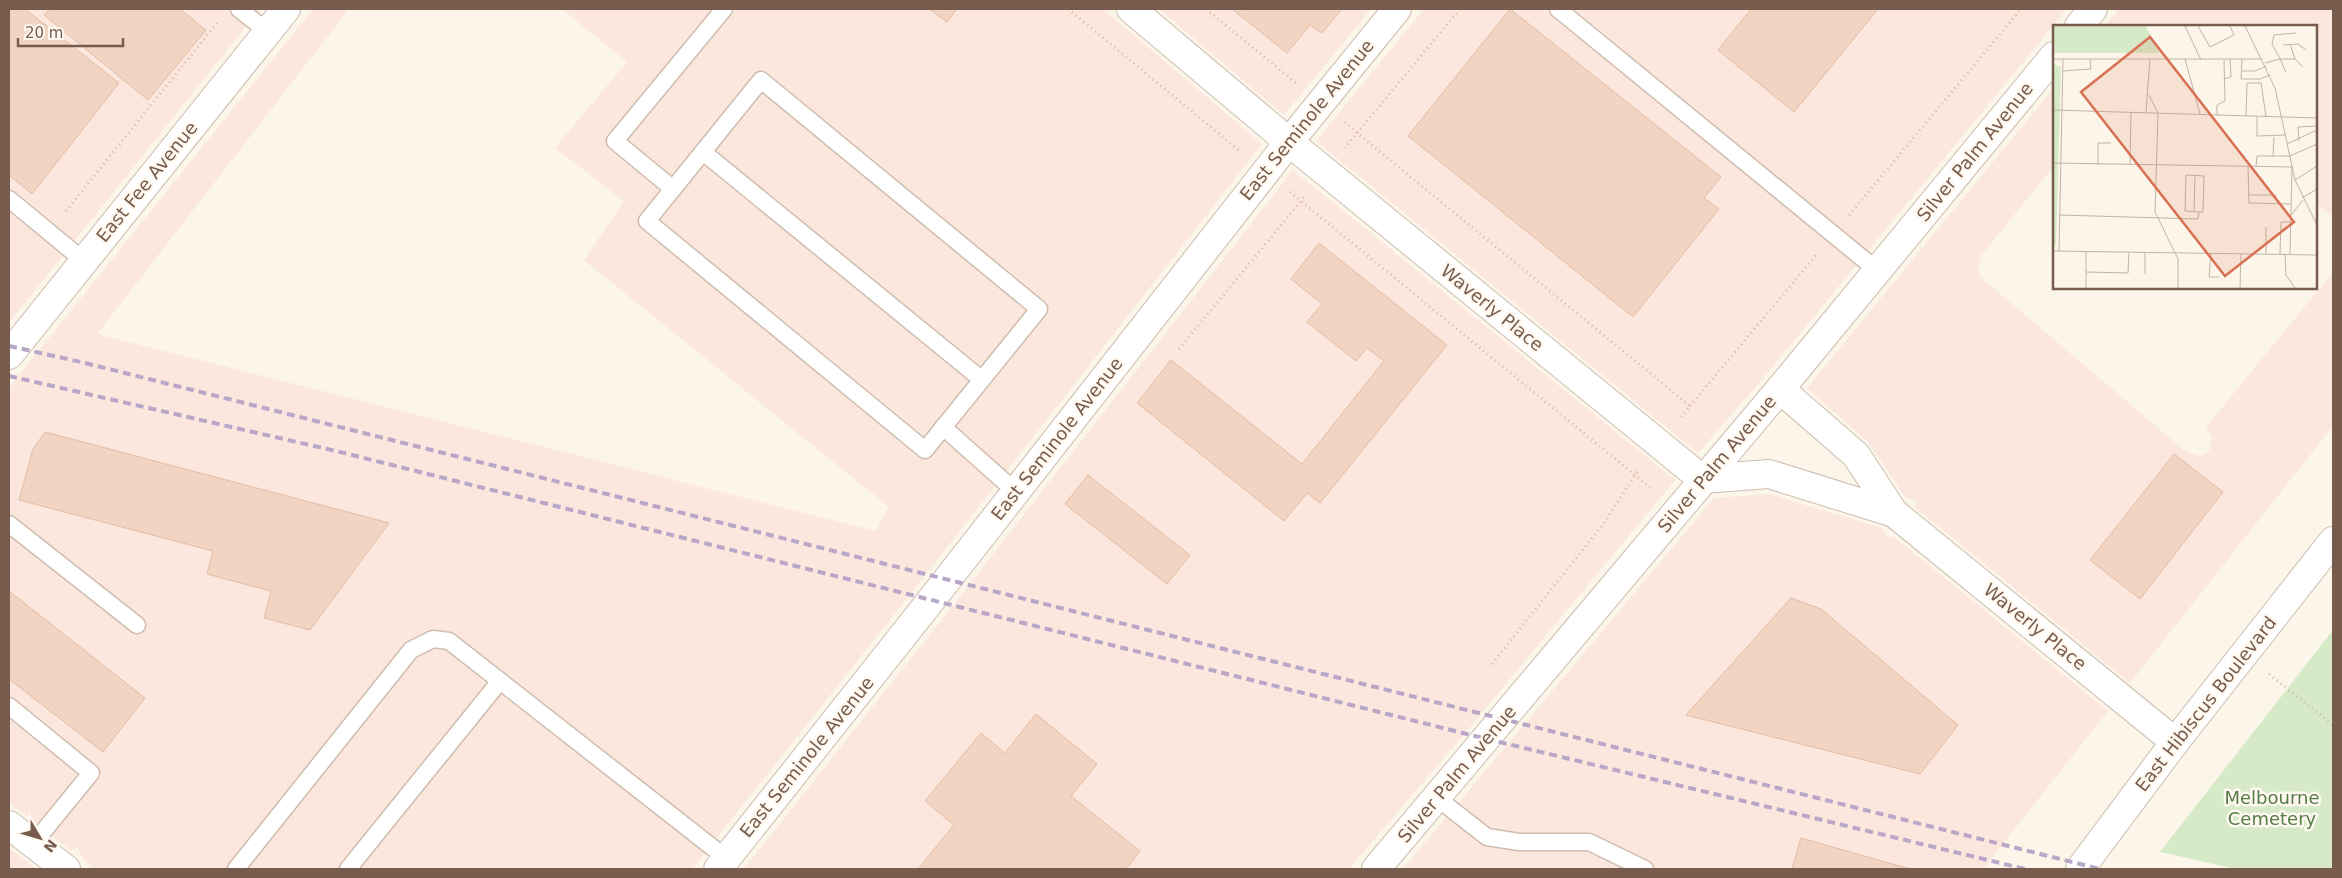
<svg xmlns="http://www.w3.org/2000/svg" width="2342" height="878" font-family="'DejaVu Sans',sans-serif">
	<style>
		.commercial { fill: #fce7de }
		.green { fill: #d6eac8 }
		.building { fill: #f1d5c2; stroke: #e4bba3 }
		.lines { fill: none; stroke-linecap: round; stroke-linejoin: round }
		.service-casing { stroke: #cebdaf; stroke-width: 19 }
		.minor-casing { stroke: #cebdaf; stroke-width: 30 }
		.tertiary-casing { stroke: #cebdaf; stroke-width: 30 }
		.path { stroke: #d7b8a4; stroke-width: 3; stroke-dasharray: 1 4; stroke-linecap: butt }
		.service { stroke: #fff; stroke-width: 16 }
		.minor { stroke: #fff; stroke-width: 28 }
		.tertiary { stroke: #fff; stroke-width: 28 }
		.rail { stroke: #b8a7c7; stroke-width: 4; stroke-dasharray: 8 5; stroke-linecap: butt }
		.labels { text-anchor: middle; stroke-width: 5; stroke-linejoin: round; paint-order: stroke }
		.street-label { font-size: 18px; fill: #775c4d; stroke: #fff9f1 }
		.park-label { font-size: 18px; fill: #557c45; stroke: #fff9f1 }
		.inset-road { fill: none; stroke: #c3b3a6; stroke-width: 1 }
		.view { fill: #d87052; fill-opacity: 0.15; stroke: #d87052; stroke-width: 2.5 }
		.inset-edge { fill: none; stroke: #775c4d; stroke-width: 2.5 }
	</style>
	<rect width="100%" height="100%" fill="#fcf5ea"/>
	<g class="commercial">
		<path d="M 9,9 L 260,9 L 9,323 Z"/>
		<path d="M 313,9 L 349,9 L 97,334 L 876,531 L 889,507 L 584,260 L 624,201 L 555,148 L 627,62 L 562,9 L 1103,9 L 1262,144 L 916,587 L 692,869 L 95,869 L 84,860 L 78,848 L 70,850 L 9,802 L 9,388 Z"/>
		<path d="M 1159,9 L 1371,9 L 1284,115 Z"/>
		<path d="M 1424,9 L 2067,9 L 1765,376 L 1698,453 L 1316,141 Z"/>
		<path d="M 2119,9 L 2333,9 L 2333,217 L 2316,203 L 2316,26 L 2105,26 Z"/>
		<path d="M 2054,88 L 2054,166 L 1980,257 L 1978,271 L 1984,280 L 2186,452 L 2201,456 L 2209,451 L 2212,437 L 2206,427 L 2333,272 L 2333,426 L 2130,683 L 1915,507 L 1917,501 L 1905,497 L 1868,442 L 1807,388 Z"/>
		<path d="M 1293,170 L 1675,480 L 1471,726 L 1349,869 L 744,869 L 948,612 Z"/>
		<path d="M 1769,494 L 1882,528 L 1888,538 L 1893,536 L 2108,711 L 1983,869 L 1403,869 L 1714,498 Z"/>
		<path d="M 9,848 L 36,869 L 9,869 Z"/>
	</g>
	<path class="green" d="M 2333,630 L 2333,869 L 2236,869 L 2160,852 Z"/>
	<g class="building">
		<path d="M 9,9 L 25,9 L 119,83 L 32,194 L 9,175 Z"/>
		<path d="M 50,9 L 180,9 L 206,30 L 148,100 L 44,15 Z"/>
		<path d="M 929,9 L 957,9 L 947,22 Z"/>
		<path d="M 1232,9 L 1342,9 L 1322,33 L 1310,25 L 1287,53 Z"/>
		<path d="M 1510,9 L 1721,177 L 1704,198 L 1719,209 L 1633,317 L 1408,136 Z"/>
		<path d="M 1751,9 L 1878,9 L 1794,112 L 1718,50 Z"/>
		<path d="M 1319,243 L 1447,345 L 1320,503 L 1307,493 L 1284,521 L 1137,403 L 1171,360 L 1302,464 L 1384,361 L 1367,348 L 1356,361 L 1307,322 L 1322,304 L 1291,279 Z"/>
		<path d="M 45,432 L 389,523 L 310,630 L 264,618 L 271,591 L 207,574 L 213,551 L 19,500 L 33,449 Z"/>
		<path d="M 2174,454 L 2223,492 L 2140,599 L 2090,560 Z"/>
		<path d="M 1088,475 L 1190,555 L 1167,584 L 1065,504 Z"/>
		<path d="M 9,591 L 145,698 L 103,752 L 9,679 Z"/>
		<path d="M 1791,598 L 1821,609 L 1958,725 L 1920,774 L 1686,715 Z"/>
		<path d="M 1036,714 L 1097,764 L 1071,796 L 1140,851 L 1126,869 L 918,869 L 954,825 L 925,801 L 981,733 L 1005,753 Z"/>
		<path d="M 1801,838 L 1910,869 L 1792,869 Z"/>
	</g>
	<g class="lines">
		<g class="service-casing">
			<g id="service">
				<path d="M 239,9 L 268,32"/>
				<path d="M 1558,9 L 1878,271"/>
				<path d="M 761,80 L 1039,309 L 925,450 L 647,221 Z"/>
				<path d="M 703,152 L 981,379"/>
				<path d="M 673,189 L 615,141 L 724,9"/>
				<path d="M 9,199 L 84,261"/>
				<path d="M 943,427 L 1016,492"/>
				<path d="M 9,524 L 137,625"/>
				<path d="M 9,706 L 91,773 L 33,844"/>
				<path d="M 1437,798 L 1487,837 L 1519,842 L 1589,842 L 1645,869"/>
				<path d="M 236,869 L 411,650 L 433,639 L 449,641 L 726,858"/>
				<path d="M 348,869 L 500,681"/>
			</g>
		</g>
		<g class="minor-casing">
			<g id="minor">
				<path d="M 1131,9 L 1289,142 L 1702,479 L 1769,474 L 1894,513"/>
				<path d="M 2079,26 L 2093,9"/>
				<path d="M 1780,389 L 1856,455 L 1894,513 L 2175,742"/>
				<path d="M 9,825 L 66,869"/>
				<path d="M 718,869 L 932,599 L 1289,142 L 1397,9"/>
				<path d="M 1376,869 L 1780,389 L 2054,56"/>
			</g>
		</g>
		<g class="tertiary-casing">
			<g id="tertiary">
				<path d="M 9,355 L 286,9"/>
				<path d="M 2080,869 L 2175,742 L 2333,541"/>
			</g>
		</g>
		<g class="path">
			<path d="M 1068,9 L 1241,152"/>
			<path d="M 1206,9 L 1297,84"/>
			<path d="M 1460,9 L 1357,133 L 1690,406 L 1679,420"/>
			<path d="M 1345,122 L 1357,133 L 1345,148"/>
			<path d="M 1290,192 L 1653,490"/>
			<path d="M 66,211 L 217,23"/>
			<path d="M 1849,215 L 2021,9"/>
			<path d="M 1179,349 L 1306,195"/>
			<path d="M 1690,406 L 1817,254"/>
			<path d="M 1492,664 L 1604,523 L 1639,469"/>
			<path d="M 2269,674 L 2333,725"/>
		</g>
		<use href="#service" class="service"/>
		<use href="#minor" class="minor"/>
		<use href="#tertiary" class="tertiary"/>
		<g class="rail">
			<path d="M 9,346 L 81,362 L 2100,869"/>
			<path d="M 9,376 L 336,451 L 1487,739 L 2025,869"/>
		</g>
	</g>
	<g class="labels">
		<g class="street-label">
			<text transform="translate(1307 120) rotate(-51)" y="6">East Seminole Avenue</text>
			<text transform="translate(1975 152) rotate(-51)" y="6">Silver Palm Avenue</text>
			<text transform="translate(147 182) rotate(-51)" y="6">East Fee Avenue</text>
			<text transform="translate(1492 308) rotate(39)" y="6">Waverly Place</text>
			<text transform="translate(1057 439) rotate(-52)" y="6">East Seminole Avenue</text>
			<text transform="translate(1717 464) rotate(-50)" y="6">Silver Palm Avenue</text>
			<text transform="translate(2035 627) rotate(39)" y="6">Waverly Place</text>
			<text transform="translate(2206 704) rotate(-52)" y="6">East Hibiscus Boulevard</text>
			<text transform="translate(807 757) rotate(-51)" y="6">East Seminole Avenue</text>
			<text transform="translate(1457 774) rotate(-50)" y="6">Silver Palm Avenue</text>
		</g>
		<g class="park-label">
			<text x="2272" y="804">Melbourne<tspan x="2272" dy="21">Cemetery</tspan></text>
		</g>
	</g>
	<g transform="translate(2053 25)">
		<rect width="264" height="264" fill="#fcf5ea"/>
		<path d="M 0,1 L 93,1 L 106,28 L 0,28 ZM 0,39 L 8,42 L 3,219 L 0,223 Z" fill="#d6eac8"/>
		<path class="inset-road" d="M 132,1 L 148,35M 145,1 L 157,22 L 181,10 L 177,1M 192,1 L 222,63 L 242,155 L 264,200M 237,19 L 242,34M 230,20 L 245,19 L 253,25M 0,34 L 210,34M 132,34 L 147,89M 189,34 L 188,54 L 207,54 L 217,50M 212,38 L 227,34 L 219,19 L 221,10 L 243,8M 10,46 L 38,44 L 37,34M 189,46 L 202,46 L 213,41M 233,47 L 227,34 L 242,34 L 250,42M 171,54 L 178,52 L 177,34M 96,70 L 105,88 L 102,187 L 125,234 L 125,263M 0,85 L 264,93M 93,87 L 97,34M 164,90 L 164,80 L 172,76 L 171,35M 193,91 L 194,58 L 208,58 L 213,92M 204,92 L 204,111 L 233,110M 246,116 L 245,102 L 264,101M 234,119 L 264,105M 220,131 L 221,112M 0,138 L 239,142 L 237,230M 45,140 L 45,118 L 58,118M 77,140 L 78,87M 195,141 L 196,178 L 237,179M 203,141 L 204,131 L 237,131 L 264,119M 242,155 L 264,141M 195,170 L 222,170 L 225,179M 249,173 L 264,164M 141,187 L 142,151M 6,190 L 145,194 L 146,187 L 150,187 L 151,151 L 133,150 L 132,186 L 146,187M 238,190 L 250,175M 0,226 L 264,230M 6,226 L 10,34M 158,228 L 156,252 L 166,252M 213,229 L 213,202M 227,229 L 228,197 L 237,197M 232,229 L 233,250 L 242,263M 33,247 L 75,248 L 76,227M 92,249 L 92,227M 33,263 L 33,227M 187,263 L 188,229"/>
		<path class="view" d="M 97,12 L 241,197 L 172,251 L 28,67 Z"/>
		<rect width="264" height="264" class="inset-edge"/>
	</g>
	<rect width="2342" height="878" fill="none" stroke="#775c4d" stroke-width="20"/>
	<g transform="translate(40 838) rotate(128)" stroke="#fff9f1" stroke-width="4" paint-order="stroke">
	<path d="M0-4L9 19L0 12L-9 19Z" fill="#775c4d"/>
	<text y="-8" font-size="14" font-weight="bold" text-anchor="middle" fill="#775c4d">N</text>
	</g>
	<path d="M18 38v8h105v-8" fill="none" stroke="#775c4d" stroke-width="2.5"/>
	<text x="25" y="38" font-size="15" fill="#775c4d" stroke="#fff9f1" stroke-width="4" paint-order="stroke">20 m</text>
</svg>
